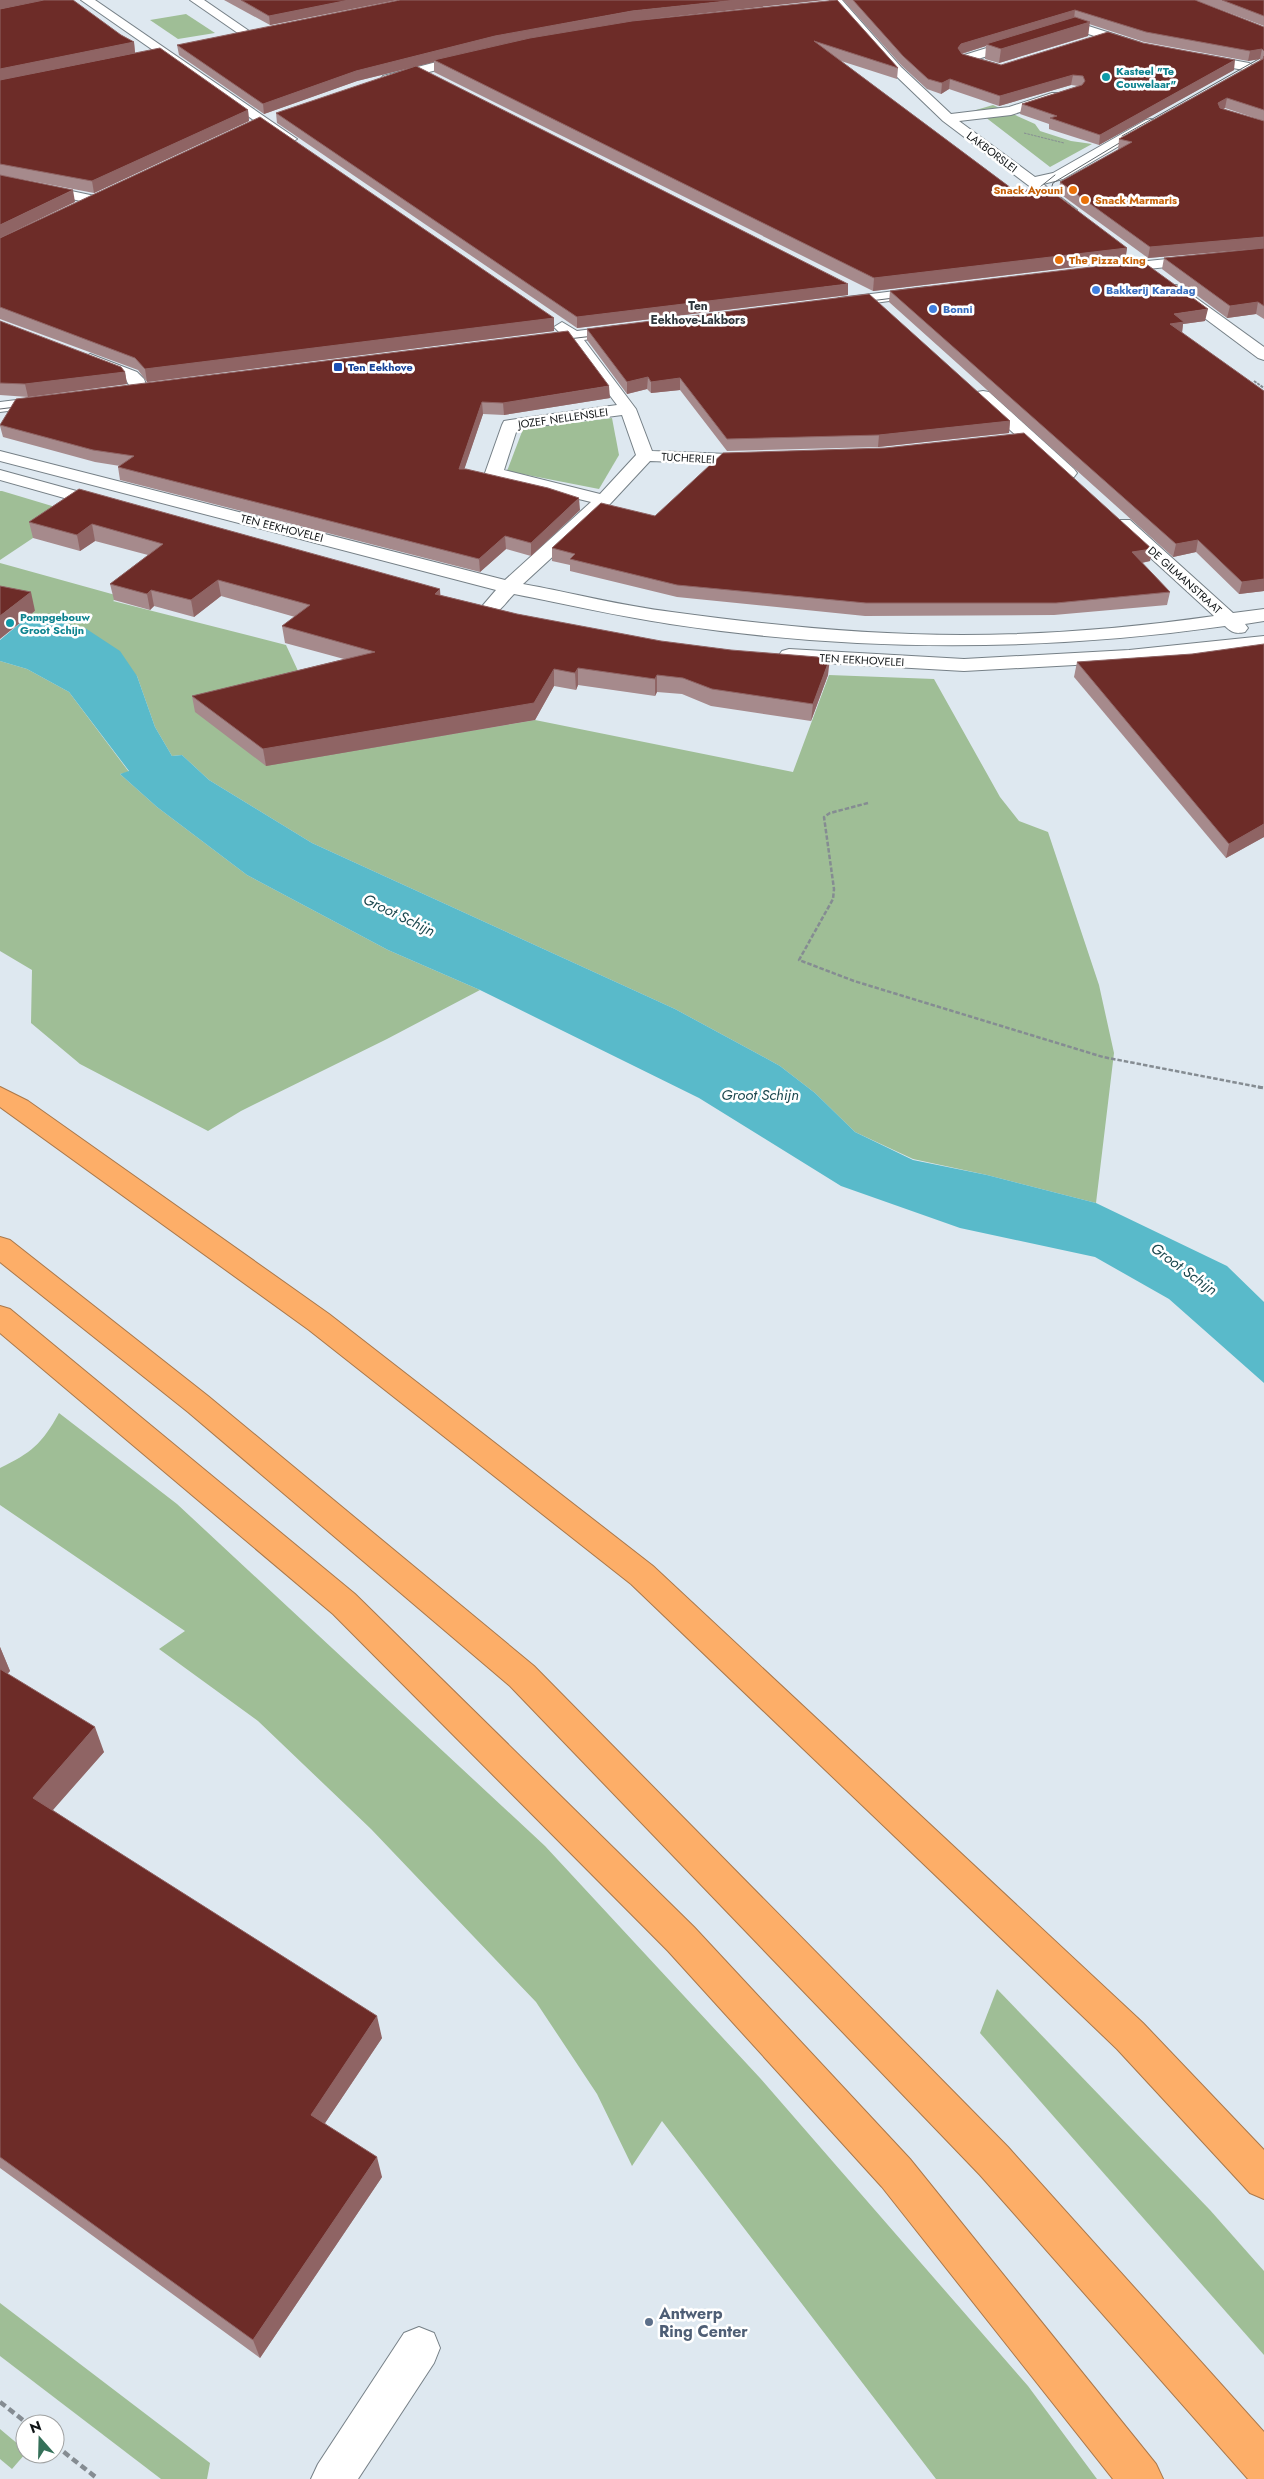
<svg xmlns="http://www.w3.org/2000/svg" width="1264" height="2479" font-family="Jost,sans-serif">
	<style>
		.green { fill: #9fbe96 }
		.water { fill: #59baca }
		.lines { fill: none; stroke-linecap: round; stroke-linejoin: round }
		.minor-casing { stroke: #768087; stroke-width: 2 }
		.highway-casing { stroke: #aa784b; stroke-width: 2 }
		.path-far4 { stroke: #858c92; stroke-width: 1; stroke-dasharray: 2.5 1; stroke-linecap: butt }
		.path-far3 { stroke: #858c92; stroke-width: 2; stroke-dasharray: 3 1; stroke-linecap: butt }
		.path-far2 { stroke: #858c92; stroke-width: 2.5; stroke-dasharray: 4.5 2; stroke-linecap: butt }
		.path-far1 { stroke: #858c92; stroke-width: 3; stroke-dasharray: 5 2.5; stroke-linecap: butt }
		.path { stroke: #858c92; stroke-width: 4.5; stroke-dasharray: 7 4; stroke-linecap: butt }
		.minor { fill: #fff; fill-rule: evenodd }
		.highway { fill: #fdae68; fill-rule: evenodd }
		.tram { stroke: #61676c; stroke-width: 1 }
		.wall { fill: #a68a8c }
		.shaded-wall { fill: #8f6464 }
		.building { fill: #6d2c28; stroke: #8f6464 }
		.culture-dot { fill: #0f9aa8; stroke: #fff; stroke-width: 2 }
		.food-dot { fill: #e8710a; stroke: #fff; stroke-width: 2 }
		.shop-dot { fill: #3f7fe0; stroke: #fff; stroke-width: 2 }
		.transit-dot { fill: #1a4fb4; stroke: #fff; stroke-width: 2 }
		.service-dot { fill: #5c6f8a; stroke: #fff; stroke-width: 2 }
		.labels { text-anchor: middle; stroke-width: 5; stroke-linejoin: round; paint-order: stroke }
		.far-culture-label { font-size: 11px; font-weight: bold; fill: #0d838f; stroke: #fff; text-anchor: start }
		.far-street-label { font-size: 11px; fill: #0f1315; stroke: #fff }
		.far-food-label { font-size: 11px; font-weight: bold; fill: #c56008; stroke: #fff; text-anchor: start }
		.far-shop-label { font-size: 11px; font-weight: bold; fill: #366cbe; stroke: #fff; text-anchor: start }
		.far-transit-label { font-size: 11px; font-weight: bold; fill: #164399; stroke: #fff; text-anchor: start }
		.far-neighbourhood-label { font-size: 12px; font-weight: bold; fill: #2d353b; stroke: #fff }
		.water-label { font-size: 15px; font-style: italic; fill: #1c484f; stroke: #fff }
		.near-service-label { font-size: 16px; font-weight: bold; fill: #4e5e75; stroke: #fff; text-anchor: start }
	</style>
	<rect width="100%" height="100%" fill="#dee8f0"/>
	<g class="green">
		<path d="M 186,14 L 215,33 L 178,39 L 150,20 Z"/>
		<path d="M 993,105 L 1035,124 L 1040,131 L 1071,141 L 1092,144 L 1050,167 L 976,110 Z"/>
		<path d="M 612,418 L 619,455 L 599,489 L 507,471 L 523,429 Z"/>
		<path d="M 0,491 L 2,491 L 72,512 L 0,560 Z"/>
		<path d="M 0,563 L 119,596 L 113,601 L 286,645 L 305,686 L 266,765 L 535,720 L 793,772 L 829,675 L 934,679 L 1000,797 L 1019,821 L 1048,832 L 1099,985 L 1114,1053 L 1096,1203 L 987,1175 L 913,1159 L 855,1132 L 815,1093 L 780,1066 L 760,1055 L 675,1009 L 312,843 L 209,780 L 182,755 L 172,756 L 155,727 L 137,676 L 55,620 L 30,615 L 35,611 L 0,604 Z"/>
		<path d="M 0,661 L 27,669 L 69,692 L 129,772 L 120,774 L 157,807 L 247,875 L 388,950 L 480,990 L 387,1039 L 241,1111 L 208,1131 L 80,1064 L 31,1023 L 32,970 L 0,951 Z"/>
		<path d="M 59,1413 L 177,1504 L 545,1846 L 760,2078 L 1028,2386 L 1097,2479 L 936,2479 L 662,2121 L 632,2166 L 597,2094 L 536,2002 L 371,1829 L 258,1721 L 159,1649 L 185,1631 L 0,1505 L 0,1468 C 31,1453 42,1444 59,1413 Z"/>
		<path d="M 997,1989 L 1210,2210 L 1264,2271 L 1264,2355 L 980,2033 Z"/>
		<path d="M 0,2303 L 210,2463 L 207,2479 L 161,2479 L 0,2356 Z"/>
		<path d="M 0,2429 L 25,2450 L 25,2454 L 12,2469 L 0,2459 Z"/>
	</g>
	<path class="water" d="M 30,615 L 85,628 L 120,651 L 137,676 L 155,727 L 172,756 L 182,755 L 209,780 L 312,843 L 675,1009 L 760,1055 L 780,1066 L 815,1093 L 855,1132 L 913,1160 L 987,1175 L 1096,1203 L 1227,1266 L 1264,1302 L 1264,1383 L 1169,1299 L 1095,1257 L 960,1228 L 841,1186 L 699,1098 L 480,990 L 388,950 L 247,875 L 157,807 L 120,774 L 129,771 L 69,692 L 27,669 L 0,661 L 0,640 Z"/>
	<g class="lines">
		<g class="minor-casing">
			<g id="minor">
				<path d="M 81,0 L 95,0 L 297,139 L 290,143 L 285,142 Z"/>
				<path d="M 190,0 L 204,0 L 255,35 L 249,39 L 245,38 Z"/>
				<path d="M 830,0 L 842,0 L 901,67 L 951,114 L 1009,107 L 1052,93 L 1060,93 L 1062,96 L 1060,99 L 1011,115 L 959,121 L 1035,177 L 1053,173 L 1146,120 L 1151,119 L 1158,123 L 1063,179 L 1043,184 L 1077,210 L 1075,213 L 1065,213 L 943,121 L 893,73 Z"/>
				<path d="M 1073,21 L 1141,43 L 1143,46 L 1137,50 L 1073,29 L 978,59 L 999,65 L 1001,68 L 999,71 L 995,72 L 961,62 L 959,59 L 961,56 Z"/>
				<path d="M 471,53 L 477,57 L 475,60 L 387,83 L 381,79 L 383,76 Z"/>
				<path d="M 1199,54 L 1249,63 L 1255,67 L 1249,71 L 1195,61 L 1193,58 Z"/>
				<path d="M 0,176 L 95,196 L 102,200 L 95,204 L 0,184 Z"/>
				<path d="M 1264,249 L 1264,257 L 1109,273 L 1102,269 L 1109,265 Z"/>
				<path d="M 1176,285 L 1181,287 L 1264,347 L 1264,360 L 1258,358 L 1171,293 L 1168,290 L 1171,287 Z"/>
				<path d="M 927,287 L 932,289 L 935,292 L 932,295 L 839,308 L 831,303 L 839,298 Z"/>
				<path d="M 562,322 L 577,331 L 625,325 L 631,327 L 633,330 L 631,333 L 584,340 L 636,409 L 652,451 L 754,455 L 760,456 L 763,460 L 760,464 L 754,465 L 650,461 L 610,504 L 523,584 C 573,593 622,606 672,612 C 767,625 865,635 962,635 C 1046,635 1130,628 1214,616 L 1118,528 L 1115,524 L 1118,520 L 1130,520 L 1233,613 L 1264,609 L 1264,621 L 1245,624 L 1248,628 L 1245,632 C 1236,634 1232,633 1225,626 C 1040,652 854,652 670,624 C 617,616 565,604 514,594 C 504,604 497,619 481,615 L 478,611 L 496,590 L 0,461 L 0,451 L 505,580 L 591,502 L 488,477 L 485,473 L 502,425 L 504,421 L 510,420 L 617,405 L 570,342 L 536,346 L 528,341 L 536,336 L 560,333 L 554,327 ZM 622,415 L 636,455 L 600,494 L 504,470 L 517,429 Z"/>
				<path d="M 90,354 L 137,372 L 144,379 L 148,390 L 146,394 L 134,394 L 125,378 L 84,362 L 82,359 Z"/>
				<path d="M 983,391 L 989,392 L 1074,469 L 1077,473 L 1074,477 L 1062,477 L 977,400 L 975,396 L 977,392 Z"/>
				<path d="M 49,396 L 55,397 L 57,401 L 55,405 L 0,412 L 0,402 Z"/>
				<path d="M 0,470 L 113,501 L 116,505 L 113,509 L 107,510 L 0,480 Z"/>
				<path d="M 1264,636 L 1264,648 L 1129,662 L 964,671 L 789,661 L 782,659 L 779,655 L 782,651 L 789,649 L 964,659 L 1129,650 Z"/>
				<path d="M 419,2327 L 434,2333 L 440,2348 L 434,2363 L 358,2479 L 311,2479 L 318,2464 L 404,2333 Z"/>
			</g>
		</g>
		<g class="highway-casing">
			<g id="highway">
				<path d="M 0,1087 L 28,1101 L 329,1314 L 653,1566 L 1143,2023 L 1264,2150 L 1264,2199 L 1250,2193 L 1117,2049 L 631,1584 L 309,1330 L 0,1107 Z"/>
				<path d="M 0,1237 L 10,1240 L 208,1396 L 534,1666 L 1008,2147 L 1264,2432 L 1264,2479 L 1248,2479 L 980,2175 L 510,1686 L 188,1412 L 0,1262 Z"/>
				<path d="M 0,1306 L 10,1309 L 355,1594 L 694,1927 L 910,2159 L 1156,2464 L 1163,2479 L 1113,2479 L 882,2187 L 668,1951 L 333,1614 L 0,1333 Z"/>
			</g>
		</g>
		<path class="path-far4" d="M 1024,133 L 1064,143"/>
		<path class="path-far3" d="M 1254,381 L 1264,388"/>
		<path class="path-far2" d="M 868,803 L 830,813 L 824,817 L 834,889 L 833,899 L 799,960 L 854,981 L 1103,1057 L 1264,1088"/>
		<path class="path-far1" d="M 1258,1087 L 1264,1088"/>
		<g class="path">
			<path d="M 0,2402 L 28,2424"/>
			<path d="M 55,2445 L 98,2479"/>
		</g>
		<use href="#minor" class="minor"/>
		<use href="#highway" class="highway"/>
		<g class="tram">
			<path d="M 1122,136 L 1264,56"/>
			<path d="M 1047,200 L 1041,194 L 1040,187 L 1055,175"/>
			<path d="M 1056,201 L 1050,192 L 1053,183 L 1131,136"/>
			<path d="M 862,302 L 902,297"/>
			<path d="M 560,340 L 602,335"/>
			<path d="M 0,409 L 24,406"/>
		</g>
	</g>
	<g class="wall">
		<path d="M 224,0 L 397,0 L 270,25 Z"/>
		<path d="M 837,0 L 898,68 L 897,79 L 841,61 L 1015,191 L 1127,248 L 1125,261 L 873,291 L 434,72 L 434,62 L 357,81 L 264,114 L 179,55 L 177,45 L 665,18 Z"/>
		<path d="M 843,0 L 1195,0 L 1264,27 L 1264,121 L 1225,108 L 1223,109 L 1264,248 L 1148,258 L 1059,193 L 1060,182 L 1118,150 L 1119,139 L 1260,60 L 1260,59 L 1248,61 L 1144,42 L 1089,24 L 1088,36 L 999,63 L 985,59 L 986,46 L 962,54 L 1001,65 L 1234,70 L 1099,145 L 1049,129 L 1049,124 L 1020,114 L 1022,104 L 1078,86 L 1071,85 L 999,106 L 949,89 L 941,94 L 927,89 L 902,66 Z"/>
		<path d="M 1195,0 L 1264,0 L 1264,26 Z"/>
		<path d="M 0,9 L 121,35 L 134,42 L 135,53 L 32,74 L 248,110 L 249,121 L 94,193 L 0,175 Z"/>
		<path d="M 276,113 L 848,295 L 577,328 L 277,123 Z"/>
		<path d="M 0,238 L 554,318 L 554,331 L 147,382 L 138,370 L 0,319 Z"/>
		<path d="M 1264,248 L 1264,319 L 1256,314 L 1227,318 L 1162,269 L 1164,258 Z"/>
		<path d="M 890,291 L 1205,321 L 1183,324 L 1182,332 L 1264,591 L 1239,594 L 1196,552 L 1173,557 L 889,302 Z"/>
		<path d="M 0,321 L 125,372 L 127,384 L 28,397 L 0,395 Z"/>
		<path d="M 587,329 L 1010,421 L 1009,433 L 878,447 L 727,451 L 680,390 L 651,393 L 647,389 L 627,394 L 587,340 Z"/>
		<path d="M 610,398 L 504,415 L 483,414 L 464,469 L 580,510 L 531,556 L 506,549 L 480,572 L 120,480 L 118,467 L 120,466 L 95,462 L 3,437 L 0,426 L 0,425 L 16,399 Z"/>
		<path d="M 79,489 L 440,595 L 517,614 L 828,675 L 811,721 L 711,706 L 682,694 L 657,692 L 655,696 L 578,685 L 576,690 L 554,686 L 535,720 L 266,766 L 195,712 L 192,696 L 344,659 L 285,643 L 282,626 L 295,617 L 221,596 L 194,617 L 154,606 L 150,610 L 114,600 L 110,584 L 148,555 L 95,541 L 80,551 L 33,538 L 29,522 Z"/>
		<path d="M 655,516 L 1152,549 L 1150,561 L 1142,563 L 1170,592 L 1167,605 L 1054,615 L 865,616 L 677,597 L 570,571 L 570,565 L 552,561 L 552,548 Z"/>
		<path d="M 1192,654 L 1264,837 L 1226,858 L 1074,677 L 1077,662 Z"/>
		<path d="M 0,1647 L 10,1671 L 7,1674 L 104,1752 L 53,1810 L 382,2038 L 325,2123 L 382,2177 L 260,2358 L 0,2168 Z"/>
	</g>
	<g class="shaded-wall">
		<path d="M 0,0 L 49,0 L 0,9 Z"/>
		<path d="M 349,0 L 397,0 L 270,25 L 269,16 Z"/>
		<path d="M 737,0 L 825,0 L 632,21 L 434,60 L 434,62 L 357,81 L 264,114 L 263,104 L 356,71 L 495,36 L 632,11 Z"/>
		<path d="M 1075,10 L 1074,19 L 986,44 L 986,46 L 960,54 L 958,48 L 961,44 Z"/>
		<path d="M 1090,22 L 1088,36 L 999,63 L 1001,49 Z"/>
		<path d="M 134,42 L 135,53 L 0,80 L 0,69 Z"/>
		<path d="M 1262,49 L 1260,59 L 1248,61 L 1250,51 Z"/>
		<path d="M 1235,60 L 1234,70 L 1099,145 L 1100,135 Z"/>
		<path d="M 1073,75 L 1071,85 L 999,106 L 1000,96 Z"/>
		<path d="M 950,79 L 949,89 L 941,94 L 942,83 Z"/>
		<path d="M 1227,98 L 1225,108 L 1216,113 L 1218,103 Z"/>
		<path d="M 248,110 L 249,121 L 94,193 L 92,181 Z"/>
		<path d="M 73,190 L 75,202 L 0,238 L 0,225 Z"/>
		<path d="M 1264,237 L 1264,248 L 1148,258 L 1150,247 Z"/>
		<path d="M 1127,248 L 1125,261 L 873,291 L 874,278 Z"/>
		<path d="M 848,284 L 848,295 L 577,328 L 577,317 Z"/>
		<path d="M 1258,302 L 1256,314 L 1227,318 L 1230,306 Z"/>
		<path d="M 1208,309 L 1205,321 L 1183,324 L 1182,333 L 1168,335 L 1174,314 Z"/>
		<path d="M 554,318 L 554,331 L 147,382 L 145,369 Z"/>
		<path d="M 125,372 L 127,384 L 28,397 L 25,384 Z"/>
		<path d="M 648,377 L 647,389 L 627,394 L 627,382 Z"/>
		<path d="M 680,378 L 680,390 L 651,393 L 651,382 Z"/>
		<path d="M 609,386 L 610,398 L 504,415 L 503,403 Z"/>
		<path d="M 482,402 L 483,414 L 460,482 L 459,469 Z"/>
		<path d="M 1010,421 L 1009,433 L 878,447 L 879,435 Z"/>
		<path d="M 579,498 L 580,510 L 531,556 L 531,543 Z"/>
		<path d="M 92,524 L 95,541 L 80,551 L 77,535 Z"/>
		<path d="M 505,536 L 506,549 L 480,572 L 479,559 Z"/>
		<path d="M 1198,540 L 1196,552 L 1173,557 L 1176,544 Z"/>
		<path d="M 1152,549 L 1150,561 L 1130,565 L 1132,552 Z"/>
		<path d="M 1264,579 L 1264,591 L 1239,594 L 1242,582 Z"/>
		<path d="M 218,580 L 221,596 L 194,617 L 191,600 Z"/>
		<path d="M 440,589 L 441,606 L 435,594 Z"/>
		<path d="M 151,590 L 154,606 L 150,610 L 147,594 Z"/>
		<path d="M 31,592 L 35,611 L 0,639 L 0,616 Z"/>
		<path d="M 830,658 L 828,675 L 811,721 L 813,704 Z"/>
		<path d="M 578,668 L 578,685 L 576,690 L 575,673 Z"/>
		<path d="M 554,669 L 554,686 L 535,720 L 266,766 L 263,749 Z"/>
		<path d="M 657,675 L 657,692 L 655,696 L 655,679 Z"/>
		<path d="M 1264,824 L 1264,837 L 1226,858 L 1229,844 Z"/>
		<path d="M 0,1647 L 10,1671 L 0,1682 Z"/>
		<path d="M 95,1727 L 104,1752 L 43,1821 L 33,1798 Z"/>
		<path d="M 377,2016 L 382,2038 L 317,2135 L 311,2115 Z"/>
		<path d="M 377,2157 L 382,2177 L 260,2358 L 253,2340 Z"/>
	</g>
	<g class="building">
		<path d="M 44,0 L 73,0 L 121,35 L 134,42 L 0,69 L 0,9 Z"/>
		<path d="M 241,0 L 349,0 L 269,16 Z"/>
		<path d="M 400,0 L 737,0 L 632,11 L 495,36 L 356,71 L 263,104 L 177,45 Z"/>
		<path d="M 837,0 L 898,68 L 814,41 L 1015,191 L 1046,187 L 1127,248 L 874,278 L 434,60 L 530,38 L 632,21 Z"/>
		<path d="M 853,0 L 1195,0 L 1264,27 L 1264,51 L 1262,49 L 1250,51 L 1146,32 L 1075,10 L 961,44 L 958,48 L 962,54 L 1001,65 L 1108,32 L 1143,43 L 1235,60 L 1100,135 L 1050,118 L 1057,116 L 1022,104 L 1082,85 L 1085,81 L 1083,76 L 1073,75 L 1000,96 L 950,79 L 942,83 L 928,79 L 903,56 Z"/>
		<path d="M 1222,0 L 1264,0 L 1264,16 Z"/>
		<path d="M 1075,17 L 1090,22 L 1001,49 L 986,44 Z"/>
		<path d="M 160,48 L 248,110 L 92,181 L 0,164 L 0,80 Z"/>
		<path d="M 1264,56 L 1264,110 L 1227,98 L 1218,103 L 1220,108 L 1264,121 L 1264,237 L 1150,247 L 1060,182 L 1132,142 L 1119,139 L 1263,59 Z"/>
		<path d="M 416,66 L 848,284 L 577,317 L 276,113 Z"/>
		<path d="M 260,117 L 554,318 L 145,369 L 135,358 L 0,307 L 0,238 Z"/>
		<path d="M 0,175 L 73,190 L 0,225 Z"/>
		<path d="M 1264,248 L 1264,306 L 1258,302 L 1230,306 L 1164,258 Z"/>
		<path d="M 1142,261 L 1208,309 L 1174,314 L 1184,322 L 1170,324 L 1264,391 L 1264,579 L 1242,582 L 1198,540 L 1176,544 L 890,291 Z"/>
		<path d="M 869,294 L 1010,421 L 879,435 L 727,439 L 680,378 L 651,382 L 648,377 L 627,382 L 587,329 Z"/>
		<path d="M 0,321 L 121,367 L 125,372 L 25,384 L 0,383 Z"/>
		<path d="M 568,331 L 609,386 L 503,403 L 482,402 L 459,469 L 466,469 L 548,488 L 579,498 L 531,543 L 505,536 L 479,559 L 118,467 L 134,456 L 93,450 L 0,425 L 16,399 Z"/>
		<path d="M 1024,433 L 1152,549 L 1132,552 L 1170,592 L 1056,603 L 866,603 L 677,585 L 570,559 L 575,554 L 552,548 L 601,503 L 655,516 L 723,453 L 885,448 Z"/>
		<path d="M 79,489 L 440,589 L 435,594 L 517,614 L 661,641 L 731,650 L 830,658 L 813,704 L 712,689 L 683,678 L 657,675 L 655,679 L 578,668 L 575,673 L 554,669 L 534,703 L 263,749 L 192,696 L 375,652 L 282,626 L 310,605 L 218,580 L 191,600 L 151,590 L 147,594 L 110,584 L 163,544 L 92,524 L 77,535 L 29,522 Z"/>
		<path d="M 0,586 L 31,592 L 0,616 Z"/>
		<path d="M 1264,644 L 1264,824 L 1229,844 L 1077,662 L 1192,654 Z"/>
		<path d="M 0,1669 L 95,1727 L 33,1798 L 377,2016 L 311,2115 L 377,2157 L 253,2340 L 0,2157 Z"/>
	</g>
	<g class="culture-dot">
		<circle cx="1106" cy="77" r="5"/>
		<circle cx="10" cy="623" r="5"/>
	</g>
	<g class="food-dot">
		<circle cx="1073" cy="190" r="5"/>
		<circle cx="1085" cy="200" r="5"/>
		<circle cx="1059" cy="260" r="5"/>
	</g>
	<g class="shop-dot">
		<circle cx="1096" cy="290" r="5"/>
		<circle cx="933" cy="309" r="5"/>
	</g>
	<rect class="transit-dot" x="333" y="362" width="10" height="10" rx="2.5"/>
	<circle class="service-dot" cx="649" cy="2322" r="5"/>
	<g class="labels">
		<g class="far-culture-label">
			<text x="1116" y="75">Kasteel "Te<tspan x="1116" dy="13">Couwelaar"</tspan></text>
			<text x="20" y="621">Pompgebouw<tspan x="20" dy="13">Groot Schijn</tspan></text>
		</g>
		<g class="far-street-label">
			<text transform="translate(992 152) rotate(37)" y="4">LAKBORSLEI</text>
			<text transform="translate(563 418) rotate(-8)" y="4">JOZEF NELLENSLEI</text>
			<text transform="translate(688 458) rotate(3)" y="4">TUCHERLEI</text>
			<text transform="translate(282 528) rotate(14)" y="4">TEN EEKHOVELEI</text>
			<text transform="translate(1185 580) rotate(42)" y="4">DE GILMANSTRAAT</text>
			<text transform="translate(862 660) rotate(3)" y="4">TEN EEKHOVELEI</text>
		</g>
		<g class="far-food-label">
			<text x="1063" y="194" text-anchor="end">Snack Ayouni</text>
			<text x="1095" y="204">Snack Marmaris</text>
			<text x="1069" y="264">The Pizza King</text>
		</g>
		<g class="far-shop-label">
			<text x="1106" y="294">Bakkerij Karadag</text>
			<text x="943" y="313">Bonni</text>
		</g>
		<g class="far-transit-label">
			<text x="348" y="371">Ten Eekhove</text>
		</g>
		<g class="far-neighbourhood-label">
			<text x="698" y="310">Ten<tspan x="698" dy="14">Eekhove-Lakbors</tspan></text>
		</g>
		<g class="water-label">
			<text transform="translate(399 915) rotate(26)" y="5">Groot Schijn</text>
			<text x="760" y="1100">Groot Schijn</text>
			<text transform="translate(1184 1269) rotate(36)" y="5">Groot Schijn</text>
		</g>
		<g class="near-service-label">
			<text x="659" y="2319">Antwerp<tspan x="659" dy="18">Ring Center</tspan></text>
		</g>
	</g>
	<g transform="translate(40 2439) rotate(340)"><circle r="24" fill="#ffffff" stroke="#9fa1a1"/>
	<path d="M0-4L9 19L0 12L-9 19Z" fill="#357059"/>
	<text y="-8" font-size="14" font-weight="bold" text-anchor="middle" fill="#0f1315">N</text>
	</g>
</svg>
